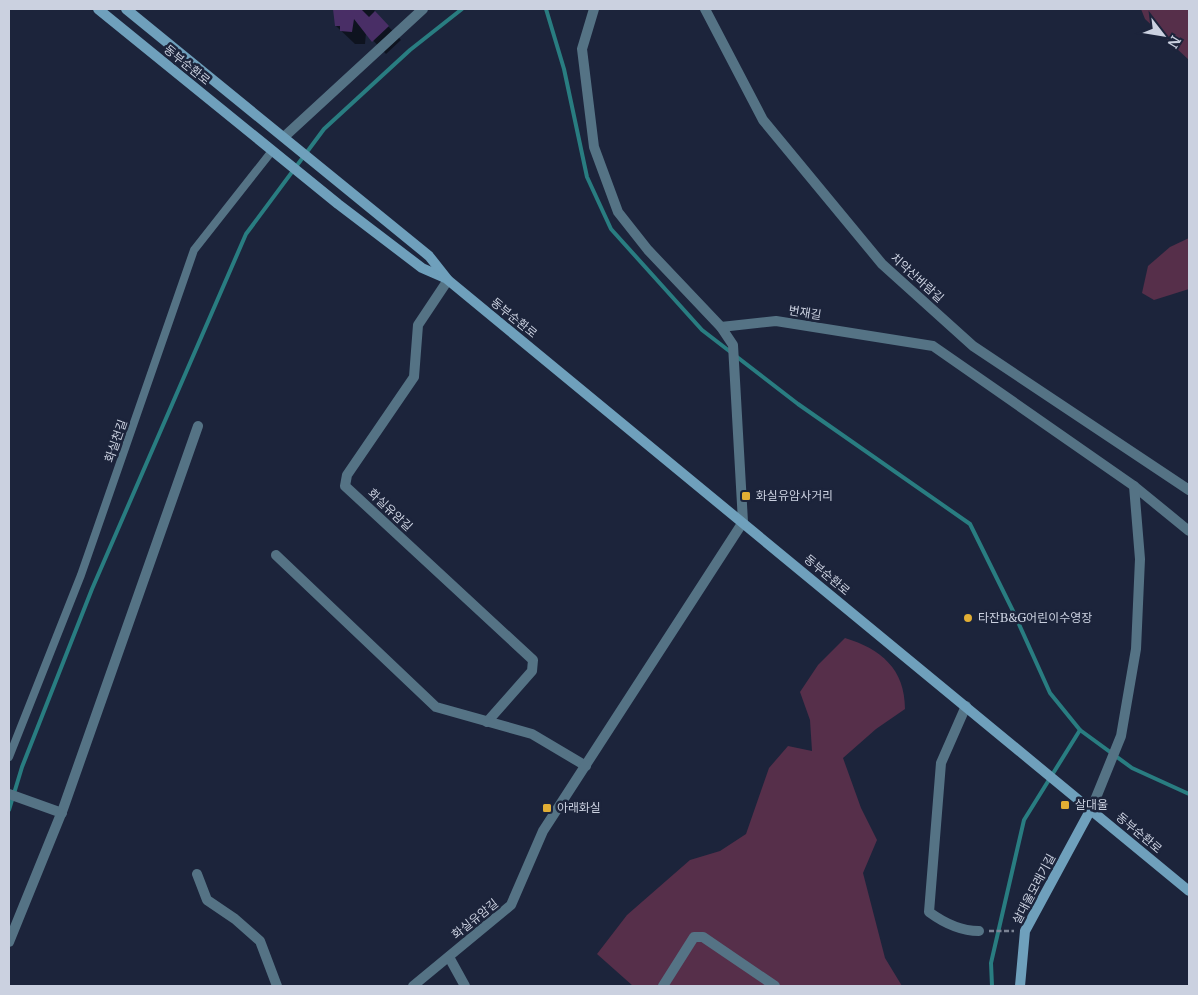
<svg xmlns="http://www.w3.org/2000/svg" width="1198" height="995" font-family="Merriweather,'Noto Sans KR',serif">
	<style>
		.green { fill: #562f4a }
		.shadow { fill: #0007 }
		.lines { fill: none; stroke-linecap: round; stroke-linejoin: round }
		.stream { stroke: #297d81; stroke-width: 4 }
		.building { fill: #492e66 }
		.path { stroke: #7c8395; stroke-width: 2.5; stroke-dasharray: 5 2.5; stroke-linecap: butt }
		.lane { stroke: #557385; stroke-width: 8 }
		.street { stroke: #557385; stroke-width: 10 }
		.secondary { stroke: #6fa0bc; stroke-width: 10 }
		.poi-dot { fill: #e2ae34; stroke: #1c243b; stroke-width: 2 }
		.labels { text-anchor: middle; stroke-width: 5; stroke-linejoin: round; paint-order: stroke }
		.street-label { font-size: 12px; fill: #cbd1e0; stroke: #1c243b }
		.poi-label { font-size: 12px; fill: #cbd1e0; stroke: #1c243b; text-anchor: start }
	</style>
	<rect width="100%" height="100%" fill="#1c243b"/>
	<g class="green">
		<path d="M 1141,9 L 1189,9 L 1189,60 L 1145,19 Z"/>
		<path d="M 1189,238 L 1189,289 L 1154,300 L 1142,293 L 1148,266 L 1170,247 Z"/>
		<path d="M 845,638 C 881,649 905,669 905,709 L 876,729 L 843,758 L 861,808 L 877,840 L 863,873 L 885,958 L 902,986 L 633,986 L 597,954 L 627,915 L 690,860 L 720,851 L 746,834 L 769,768 L 788,746 L 812,751 L 810,720 L 800,692 L 818,665 Z"/>
	</g>
	<path class="shadow" d="M 335,9 L 377,9 L 374,11 L 401,40 L 386,54 L 366,33 L 365,44 L 355,44 L 336,26 Z"/>
	<g class="lines">
		<g class="stream">
			<path d="M 546,9 L 564,69 L 587,177 L 611,229 L 702,330 L 798,404 L 970,524 L 1013,611 L 1050,693 L 1080,730 L 1132,768 L 1189,794"/>
			<path d="M 9,810 L 22,767 L 92,589 L 246,234 L 324,129 L 410,50 L 462,9"/>
			<path d="M 992,986 L 991,963 L 1024,820 L 1080,730"/>
		</g>
	</g>
	<path class="building" d="M 333,9 L 361,9 L 369,17 L 375,11 L 389,26 L 372,42 L 354,19 L 352,32 L 340,31 L 340,26 L 335,26 Z"/>
	<g class="lines">
		<path class="path" d="M 989,931 L 1014,931"/>
		<path class="lane" d="M 9,757 L 81,575 L 194,250 L 272,151"/>
		<g class="street">
			<path d="M 705,9 L 763,120 L 882,264 L 973,346 L 1189,490"/>
			<path d="M 284,137 L 423,9"/>
			<path d="M 448,280 L 418,325 L 414,377 L 347,475 L 345,486 L 533,660 L 532,671 L 487,722"/>
			<path d="M 721,327 L 776,321 L 933,346 L 1134,486 L 1189,531"/>
			<path d="M 276,555 L 436,707 L 532,734 L 586,766"/>
			<path d="M 966,706 L 941,763 L 929,912 C 944,923 960,931 979,931"/>
			<path d="M 9,794 L 62,813"/>
			<path d="M 1093,805 L 1121,736 L 1136,649 L 1140,559 L 1134,486"/>
			<path d="M 197,874 L 207,900 L 235,919 L 260,941 L 277,986"/>
			<path d="M 9,942 L 63,809 L 198,426"/>
			<path d="M 449,957 L 465,986"/>
			<path d="M 413,986 L 511,905 L 543,831 L 743,522 L 733,345 L 721,327 L 648,250 L 618,212 L 594,147 L 582,49 L 594,9"/>
			<path d="M 663,986 L 694,937 L 703,937 L 775,986"/>
		</g>
		<g class="secondary">
			<path d="M 98,9 L 338,204 L 422,268 L 445,278"/>
			<path d="M 126,9 L 429,256 L 448,280 L 1189,891"/>
			<path d="M 1020,986 L 1025,931 L 1091,809"/>
		</g>
	</g>
	<g class="poi-dot">
		<rect x="741" y="491" width="10" height="10" rx="2.5"/>
		<circle cx="968" cy="618" r="5"/>
		<rect x="1060" y="800" width="10" height="10" rx="2.5"/>
		<rect x="542" y="803" width="10" height="10" rx="2.5"/>
	</g>
	<g class="labels">
		<g class="street-label">
			<text transform="translate(187 65) rotate(39)" y="4">동부순환로</text>
			<text transform="translate(917 278) rotate(42)" y="4">치악산바람길</text>
			<text transform="translate(805 313) rotate(9)" y="4">번재길</text>
			<text transform="translate(514 318) rotate(39)" y="4">동부순환로</text>
			<text transform="translate(116 441) rotate(-71)" y="4">화실천길</text>
			<text transform="translate(390 510) rotate(43)" y="4">화실유암길</text>
			<text transform="translate(827 575) rotate(40)" y="4">동부순환로</text>
			<text transform="translate(1139 833) rotate(40)" y="4">동부순환로</text>
			<text transform="translate(1034 889) rotate(-62)" y="4">살대울모래기길</text>
			<text transform="translate(475 919) rotate(-39)" y="4">화실유암길</text>
		</g>
		<g class="poi-label">
			<text x="756" y="500">화실유암사거리</text>
			<text x="978" y="622">타잔B&amp;G어린이수영장</text>
			<text x="1075" y="809">살대울</text>
			<text x="557" y="812">아래화실</text>
		</g>
	</g>
	<rect width="1198" height="995" fill="none" stroke="#cbd1e0" stroke-width="20"/>
	<g transform="translate(1163 35) rotate(121)" stroke="#1c243b" stroke-width="4" paint-order="stroke">
	<path d="M0-4L9 19L0 12L-9 19Z" fill="#cbd1e0"/>
	<text y="-8" font-size="14" font-weight="bold" text-anchor="middle" fill="#cbd1e0">N</text>
	</g>
</svg>
